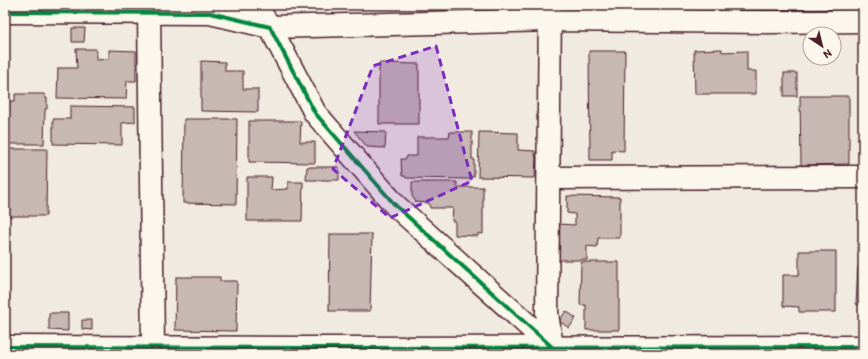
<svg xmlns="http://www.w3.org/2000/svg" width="868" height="359" font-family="Itim,sans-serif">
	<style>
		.building { fill: #c8b8b3; stroke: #4a1f2b }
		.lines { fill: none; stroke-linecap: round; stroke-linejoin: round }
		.minor-casing { stroke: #4a1f2b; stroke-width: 25 }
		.tertiary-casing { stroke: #4a1f2b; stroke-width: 25 }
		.minor { stroke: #fbf7ec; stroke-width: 22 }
		.tertiary { stroke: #fbf7ec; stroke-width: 22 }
		.cycleway-casing { stroke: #fbf7ec; stroke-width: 6 }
		.cycleway { stroke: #00873e; stroke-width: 4 }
		.marked { fill: #7b2cbf; fill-opacity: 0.2; stroke: #7b2cbf; stroke-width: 3; stroke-dasharray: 8 5; stroke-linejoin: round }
	</style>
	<rect width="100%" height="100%" fill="#f0eae0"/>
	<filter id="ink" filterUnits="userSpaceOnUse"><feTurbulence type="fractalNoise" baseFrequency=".025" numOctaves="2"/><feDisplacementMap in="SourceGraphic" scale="8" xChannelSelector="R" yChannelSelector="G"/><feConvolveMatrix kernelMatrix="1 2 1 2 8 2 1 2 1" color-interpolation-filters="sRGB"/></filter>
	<g filter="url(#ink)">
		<g class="building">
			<path d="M 72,28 L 85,28 L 84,42 L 72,42 Z"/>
			<path d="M 76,49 L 96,49 L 96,60 L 109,59 L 109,50 L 136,51 L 136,81 L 127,81 L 126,99 L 57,98 L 58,68 L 77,68 Z"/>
			<path d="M 722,49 L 722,52 L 747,51 L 747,71 L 756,71 L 756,94 L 695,94 L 694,50 Z"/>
			<path d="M 589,51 L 625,51 L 624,151 L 612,150 L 612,160 L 590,160 Z"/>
			<path d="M 201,61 L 225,62 L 225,71 L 243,71 L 243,89 L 258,89 L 258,112 L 201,111 Z"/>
			<path d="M 379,63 L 419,64 L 419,124 L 379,124 Z"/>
			<rect x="784" y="73" width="13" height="23"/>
			<path d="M 15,94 L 44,94 L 45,98 L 47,98 L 47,109 L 45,109 L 44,144 L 5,144 L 5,101 L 15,101 Z"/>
			<path d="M 800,96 L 849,96 L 849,164 L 801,165 Z"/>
			<path d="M 70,106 L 135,107 L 135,122 L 122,123 L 122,145 L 53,144 L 53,119 L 70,119 Z"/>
			<path d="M 184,119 L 237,119 L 236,204 L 183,203 Z"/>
			<path d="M 249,121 L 301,121 L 300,142 L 315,142 L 315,163 L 249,162 Z"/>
			<path d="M 354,131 L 386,132 L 385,148 L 367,147 Z"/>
			<path d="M 450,132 L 472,132 L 472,159 L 474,159 L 474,177 L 471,176 L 471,179 L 406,178 L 405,176 L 402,176 L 401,159 L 406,159 L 407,156 L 417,156 L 417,137 L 449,137 Z"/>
			<path d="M 479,132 L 518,133 L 518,150 L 535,151 L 535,156 L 536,156 L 535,178 L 478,177 Z"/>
			<path d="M 5,149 L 47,149 L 46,216 L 5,216 Z"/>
			<path d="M 307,167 L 339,167 L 339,180 L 306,180 Z"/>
			<path d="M 247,177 L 272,177 L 271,190 L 288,189 L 288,182 L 303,182 L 302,221 L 247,221 Z"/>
			<path d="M 412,182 L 457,182 L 457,187 L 483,187 L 483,234 L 478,233 L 478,236 L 455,235 L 455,221 L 452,221 L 453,208 L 430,208 L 429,203 L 416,202 L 412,196 Z"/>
			<path d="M 567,196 L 620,197 L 620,238 L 598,238 L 597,247 L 587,246 L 587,260 L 557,260 L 558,224 L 575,225 L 575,214 L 567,213 Z"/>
			<path d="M 330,234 L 372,234 L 370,311 L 329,311 Z"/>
			<path d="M 799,251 L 836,251 L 836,312 L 799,312 L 799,307 L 783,306 L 783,275 L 799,275 Z"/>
			<path d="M 581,262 L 619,262 L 619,330 L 586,330 L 586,305 L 580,305 Z"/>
			<path d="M 858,267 L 863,267 L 863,323 L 860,323 L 861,305 L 856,304 Z"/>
			<path d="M 176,277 L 220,277 L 220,281 L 237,281 L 236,331 L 175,330 Z"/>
			<path d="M 566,311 L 576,318 L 569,328 L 559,321 Z"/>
			<path d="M 49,313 L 68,313 L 68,331 L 49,330 Z"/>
			<path d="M 82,320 L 92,320 L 92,330 L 82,329 Z"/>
		</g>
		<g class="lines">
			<g class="minor-casing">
				<g id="minor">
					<path d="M 550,5 L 547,313 L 552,347 L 551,353"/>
					<path d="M 5,12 L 210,13 L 270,27 L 315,113 L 395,205 L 552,347"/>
					<path d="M 149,13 L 153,347"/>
					<path d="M 549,178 L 863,177"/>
					<path d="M 5,347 L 309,348 L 863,347"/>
				</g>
			</g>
			<g class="tertiary-casing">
				<path id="tertiary" d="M 255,5 L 270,27 L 550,20 L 769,22 L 863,21"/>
			</g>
			<use href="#minor" class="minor"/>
			<use href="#tertiary" class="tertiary"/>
			<g class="cycleway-casing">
				<g id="cycleway">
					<path d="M 5,12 L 210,13 L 270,27 L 315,113 L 395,205 L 552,347"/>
					<path d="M 5,347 L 309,348 L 863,347"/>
				</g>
			</g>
			<use href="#cycleway" class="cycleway"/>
		</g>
	</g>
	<path class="marked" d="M 436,46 L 472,181 L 390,218 L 333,169 L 373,66 Z"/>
	<rect width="868" height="359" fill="none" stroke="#fbf7ec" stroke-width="20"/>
	<rect x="10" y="10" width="848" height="339" fill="none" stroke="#4a1f2b" stroke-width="1.5" filter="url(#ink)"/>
	<g transform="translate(822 46) rotate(145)"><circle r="19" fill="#fbf7ec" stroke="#b4a19f"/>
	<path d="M0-3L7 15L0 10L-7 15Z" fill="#4a1f2b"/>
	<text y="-6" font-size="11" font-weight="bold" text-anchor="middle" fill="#4a1f2b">N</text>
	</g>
</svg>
